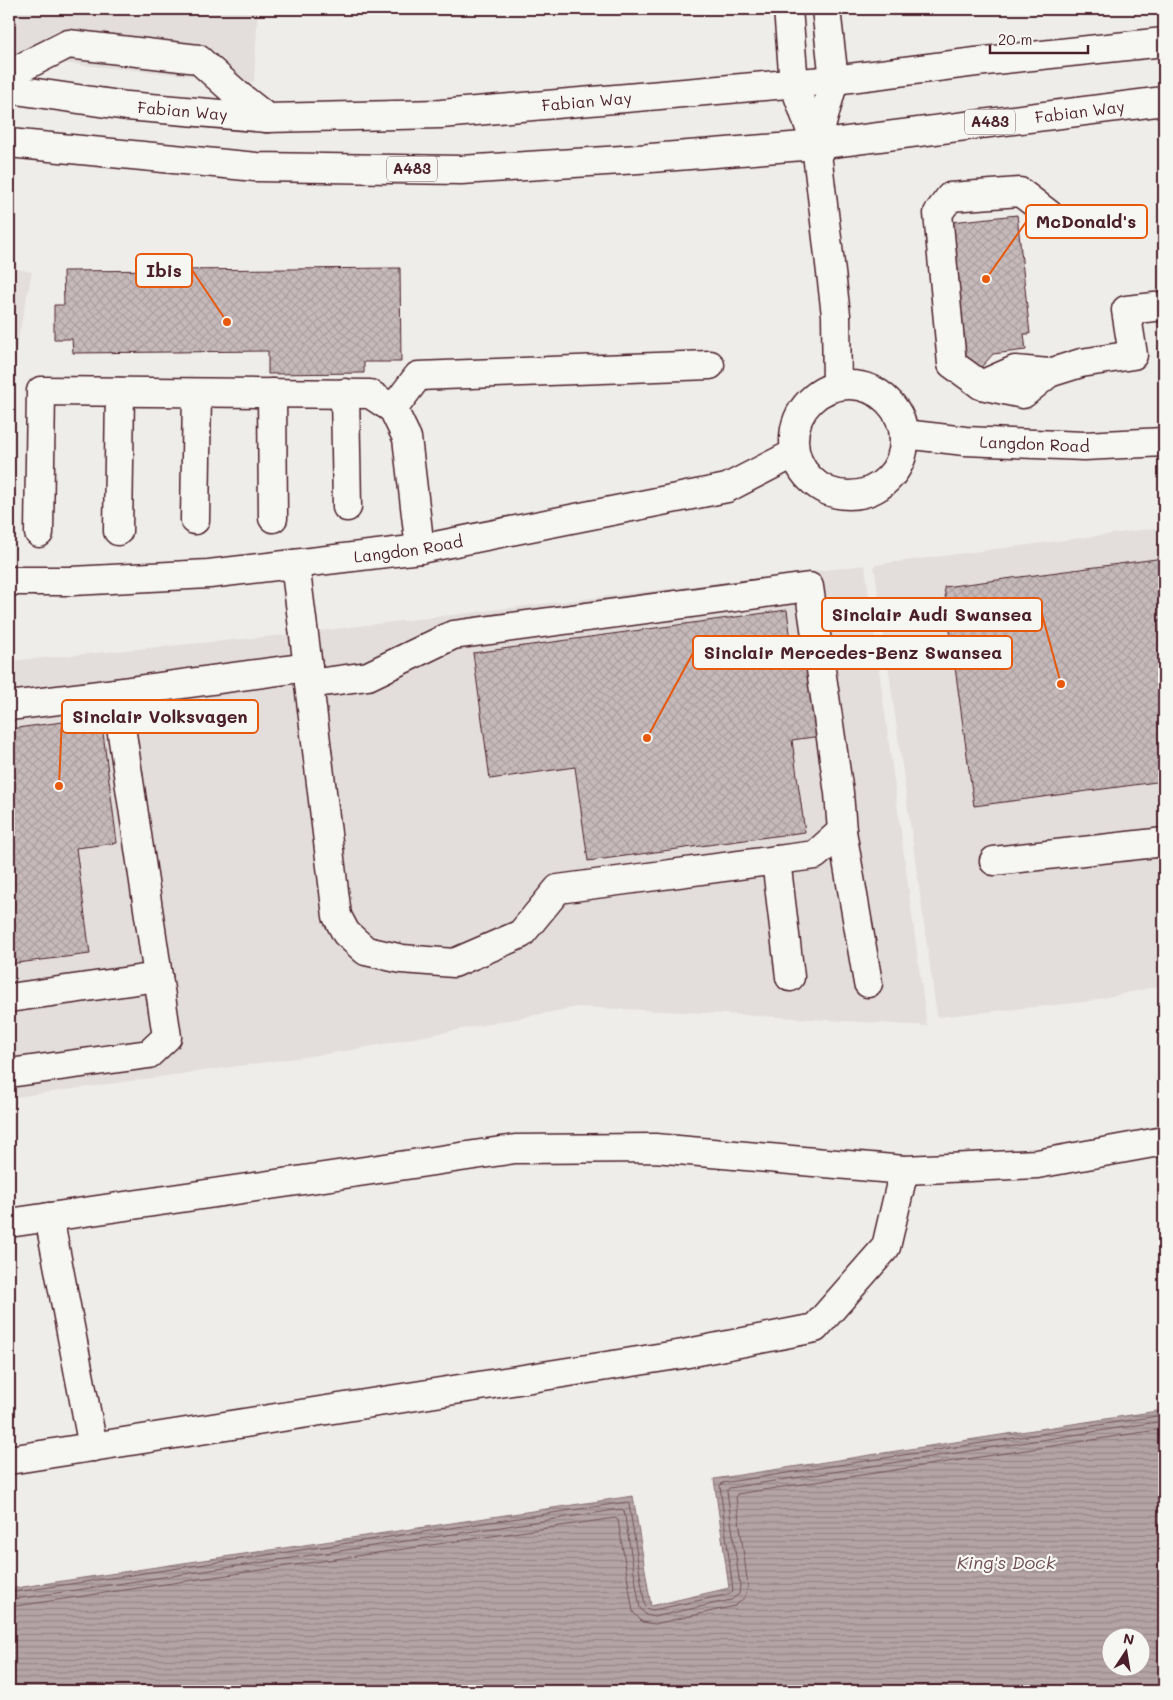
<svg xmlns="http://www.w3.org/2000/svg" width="1173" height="1700" font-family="Mali,sans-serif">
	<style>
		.built { fill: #e3dedc }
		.water { fill: url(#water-rules); stroke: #8a6f74; fill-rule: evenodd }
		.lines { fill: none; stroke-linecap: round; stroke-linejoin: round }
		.shore { stroke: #74545c; stroke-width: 1 }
		.building { fill: url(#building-cross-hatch); stroke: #4a1f2b }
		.minor-casing { stroke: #4a1f2b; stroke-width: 31 }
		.highway-casing { stroke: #4a1f2b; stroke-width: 31 }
		.minor { stroke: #f6f6f2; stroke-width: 28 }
		.highway { stroke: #f6f6f2; stroke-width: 28 }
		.labels { text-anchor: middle; stroke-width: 4.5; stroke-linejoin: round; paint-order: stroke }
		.shield { fill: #f6f6f2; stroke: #7e6067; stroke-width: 1 }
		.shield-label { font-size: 15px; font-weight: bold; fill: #4a1f2b }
		.street-label { font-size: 16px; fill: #4a1f2b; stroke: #f6f6f2 }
		.water-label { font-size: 18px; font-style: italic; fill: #6f4e56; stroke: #f6f6f2 }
		.leader { fill: none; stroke: #e8590c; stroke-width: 2 }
		.callout-dot { fill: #e8590c; stroke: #f6f6f2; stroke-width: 2 }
		.callout { fill: #f6f6f2; stroke: #e8590c; stroke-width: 2 }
		.callout-label { font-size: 18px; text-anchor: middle; font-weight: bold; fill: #4a1f2b }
	</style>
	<defs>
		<pattern id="water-rules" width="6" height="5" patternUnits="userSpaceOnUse" patternTransform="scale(1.25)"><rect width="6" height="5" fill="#b4a4a5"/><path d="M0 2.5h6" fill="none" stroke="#948587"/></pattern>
		<pattern id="building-cross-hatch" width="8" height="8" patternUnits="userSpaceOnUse" patternTransform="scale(1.25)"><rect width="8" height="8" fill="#c6babb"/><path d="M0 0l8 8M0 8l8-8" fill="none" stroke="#ac9fa1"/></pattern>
	</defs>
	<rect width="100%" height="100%" fill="#efedea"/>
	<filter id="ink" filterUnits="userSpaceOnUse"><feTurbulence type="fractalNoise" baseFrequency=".02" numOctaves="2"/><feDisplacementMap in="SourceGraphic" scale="10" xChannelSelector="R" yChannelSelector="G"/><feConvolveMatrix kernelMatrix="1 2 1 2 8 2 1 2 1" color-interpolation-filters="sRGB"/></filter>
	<g filter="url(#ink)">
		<g class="built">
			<path d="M 9,9 L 258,9 L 254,82 L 9,58 Z"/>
			<path d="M 9,267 L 32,272 L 9,383 Z"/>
			<path d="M 1164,527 L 1164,985 L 1085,1002 L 937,1017 L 874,565 Z"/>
			<path d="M 865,565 L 927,1026 L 726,1014 L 578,1007 L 347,1051 L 9,1098 L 9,661 L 285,635 Z"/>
		</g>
		<path class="water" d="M 1164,1410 L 1164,1691 L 9,1691 L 9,1589 L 633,1496 L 651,1606 L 729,1588 L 714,1479 ZM 1110,1638 L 1140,1638 L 1140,1668 L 1110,1668 Z"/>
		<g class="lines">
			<g class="shore">
				<path d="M 9,1593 L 627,1502 L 629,1504 L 645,1606 L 648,1609 L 653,1610 L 730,1594 L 733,1591 L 720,1486 L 722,1483 L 1164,1415"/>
				<path d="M 9,1600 L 622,1509 L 624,1511 L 640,1608 L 646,1615 L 654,1617 L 731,1600 L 739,1594 L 740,1586 L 727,1491 L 729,1488 L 1164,1421"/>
				<path d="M 9,1607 L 615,1518 L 618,1520 L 633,1612 L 642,1622 L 655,1624 L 735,1606 L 745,1597 L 748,1586 L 736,1497 L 737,1494 L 1164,1429"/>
			</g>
		</g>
		<g class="building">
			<path d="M 1017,215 L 1030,334 L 1024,334 L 1026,350 L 993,354 L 977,372 L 957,358 L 942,223 Z"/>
			<path d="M 400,268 L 401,362 L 364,362 L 364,373 L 268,374 L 268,351 L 73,353 L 72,339 L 54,339 L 54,305 L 64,305 L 63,271 Z"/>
			<path d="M 1164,558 L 1164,781 L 974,806 L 944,587 Z"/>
			<path d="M 787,610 L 792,648 L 816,645 L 828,735 L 792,740 L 805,832 L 588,861 L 575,767 L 490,779 L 473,653 Z"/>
			<path d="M 101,717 L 117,843 L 76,848 L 90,954 L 9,964 L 9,729 Z"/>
		</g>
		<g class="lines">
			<g class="minor-casing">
				<g id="minor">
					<path d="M 788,9 L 794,84 L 816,145 L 836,315 L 837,386"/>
					<path d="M 9,74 L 68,44 L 198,59 L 238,95 L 267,118"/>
					<path d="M 816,145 L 834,80 L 826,9"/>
					<path d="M 1059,222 L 1020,192 L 950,197 L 938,213 L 952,364 L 981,385 L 1023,394 L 1049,373 L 1081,363 L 1133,355 L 1126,310 L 1164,306"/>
					<circle cx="849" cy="440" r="55"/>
					<path d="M 981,385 L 1015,370 L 1049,373"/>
					<path d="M 272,393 L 273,518"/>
					<path d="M 345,393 L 347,507"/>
					<path d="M 393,409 L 418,376 L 710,365"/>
					<path id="s1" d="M 904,434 L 965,441 L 1084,446 L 1164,442"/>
					<path d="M 195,520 L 197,393"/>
					<path d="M 118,531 L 120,392"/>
					<path d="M 39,533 L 41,391 L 370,394 L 393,409 L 407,438 L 420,549"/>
					<path d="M 295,564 L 308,667 L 309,684 L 337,916 L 346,933 L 366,951 L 402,959 L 454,963 L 521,934 L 558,889 L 815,855 L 842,831 L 839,793 L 809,587 L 453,635 L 368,676 L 309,684"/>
					<path id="s2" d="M 9,581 L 72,581 L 209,574 L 420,549 L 727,488 L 795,453"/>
					<path d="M 9,706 L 116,693 L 308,667"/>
					<path d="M 842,831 L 868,983"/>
					<path d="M 776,860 L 790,977"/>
					<path d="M 994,861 L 1164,842"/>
					<path d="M 9,998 L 158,977"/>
					<path d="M 9,1073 L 149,1054 L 167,1037 L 116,693"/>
					<path d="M 49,1217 L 93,1447"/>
					<path d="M 9,1223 L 515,1149 L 655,1148 L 904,1170 L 1037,1164 L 1164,1141"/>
					<path d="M 9,1460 L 683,1354 L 815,1328 L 886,1247 L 904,1170"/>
				</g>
			</g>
			<g class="highway-casing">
				<g id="highway">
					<path id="s3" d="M 9,89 L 127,106 L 267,118 L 441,114 L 834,80 L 976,62 L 1164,42"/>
					<path id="s4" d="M 9,143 L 256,167 L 461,170 L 638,159 L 816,145 L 1164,101"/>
				</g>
			</g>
			<use href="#minor" class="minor"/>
			<use href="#highway" class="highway"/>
		</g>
	</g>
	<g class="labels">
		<g class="shield">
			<rect x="965" y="109.5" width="50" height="25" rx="4"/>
			<rect x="387" y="156.5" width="50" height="25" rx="4"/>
		</g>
		<g class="shield-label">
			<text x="990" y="127">A483</text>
			<text x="412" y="174">A483</text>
		</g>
		<g class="street-label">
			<text dy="6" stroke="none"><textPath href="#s3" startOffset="580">Fabian Way</textPath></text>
			<text dy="6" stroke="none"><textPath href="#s3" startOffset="175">Fabian Way</textPath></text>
			<text dy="6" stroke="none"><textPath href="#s4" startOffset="1075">Fabian Way</textPath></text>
			<text dy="6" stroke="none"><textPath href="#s1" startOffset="131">Langdon Road</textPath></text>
			<text dy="6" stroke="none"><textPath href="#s2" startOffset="401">Langdon Road</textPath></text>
		</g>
		<g class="water-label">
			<text x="1006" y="1569">King's Dock</text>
		</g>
	</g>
	<path class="leader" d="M986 279L1026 222M227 322L192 270M1061 684L1042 614M647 738L693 653M59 786L62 717"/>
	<g class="callout-dot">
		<circle cx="986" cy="279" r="5"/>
		<circle cx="227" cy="322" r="5"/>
		<circle cx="1061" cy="684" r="5"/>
		<circle cx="647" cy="738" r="5"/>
		<circle cx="59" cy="786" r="5"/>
	</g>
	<g class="callout">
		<rect x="1026" y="205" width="121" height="33" rx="5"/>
		<rect x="136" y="254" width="56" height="33" rx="5"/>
		<rect x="822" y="598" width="220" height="33" rx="5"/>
		<rect x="693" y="636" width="319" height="33" rx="5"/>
		<rect x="62" y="700" width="196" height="33" rx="5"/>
	</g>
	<g class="callout-label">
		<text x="1086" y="228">McDonald's</text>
		<text x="164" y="277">Ibis</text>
		<text x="932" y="621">Sinclair Audi Swansea</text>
		<text x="853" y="659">Sinclair Mercedes-Benz Swansea</text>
		<text x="160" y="723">Sinclair Volksvagen</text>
	</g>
	<rect width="1173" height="1700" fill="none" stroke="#f6f6f2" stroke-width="30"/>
	<rect x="15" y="15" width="1143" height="1670" fill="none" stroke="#4a1f2b" stroke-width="2" filter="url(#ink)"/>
	<g transform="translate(1126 1652) rotate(12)"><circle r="24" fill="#f6f6f2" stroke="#b1a0a2"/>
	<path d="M0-4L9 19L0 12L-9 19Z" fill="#4a1f2b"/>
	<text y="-8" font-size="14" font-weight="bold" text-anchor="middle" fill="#4a1f2b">N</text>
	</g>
	<path d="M990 45v8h98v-8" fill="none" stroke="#4a1f2b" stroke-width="2.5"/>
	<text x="998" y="45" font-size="15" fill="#4a1f2b" stroke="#f6f6f2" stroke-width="4" paint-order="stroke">20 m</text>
</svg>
